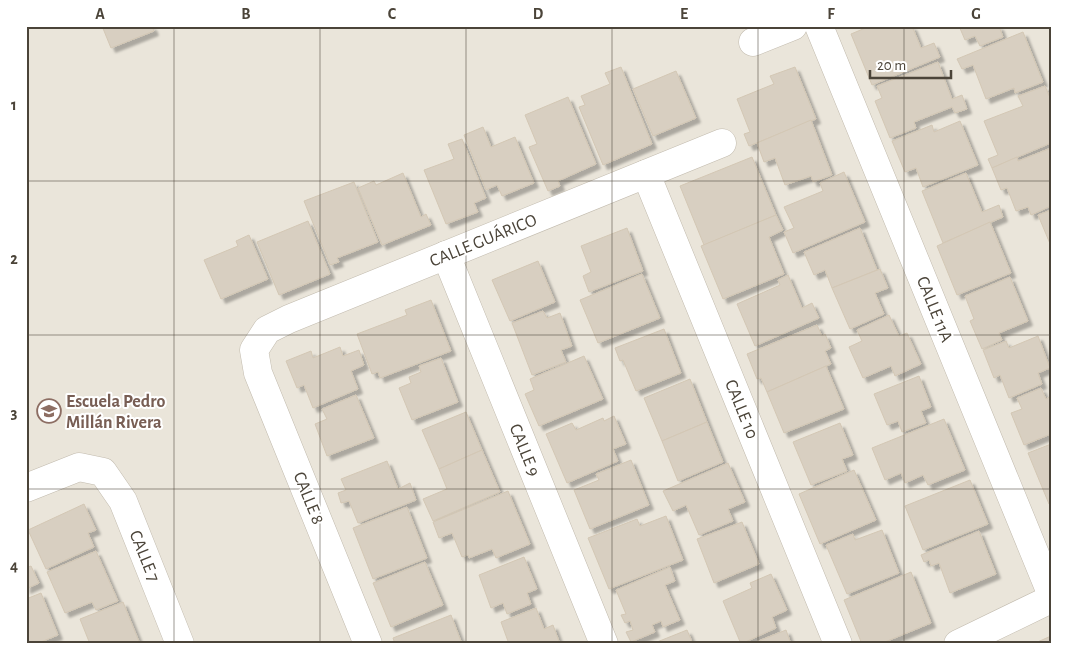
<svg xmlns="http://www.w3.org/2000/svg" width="1077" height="670" font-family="'Alegreya Sans',sans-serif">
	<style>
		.residential { fill: #eae5da }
		.building { fill: #d8cfc1; stroke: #d3c7b4; filter: url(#shadow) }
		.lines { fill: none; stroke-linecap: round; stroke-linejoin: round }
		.minor-casing { stroke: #c2bbae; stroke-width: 29 }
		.minor { stroke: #fff; stroke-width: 28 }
		.grid { fill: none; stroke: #4b4439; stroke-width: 1; stroke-opacity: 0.55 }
		.labels { text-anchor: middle; stroke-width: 4; stroke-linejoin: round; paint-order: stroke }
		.street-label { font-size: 18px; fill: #4b4439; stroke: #fff }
		.education-label { font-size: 18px; font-weight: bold; fill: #785e54; stroke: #fff; text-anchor: start }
		.neatline { fill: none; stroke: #4b4439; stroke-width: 2 }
		.grid-label { font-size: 16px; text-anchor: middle; font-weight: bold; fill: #4b4439 }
	</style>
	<defs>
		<filter id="shadow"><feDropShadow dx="4.5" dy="4.5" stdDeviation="1" flood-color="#0004"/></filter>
	</defs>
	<rect width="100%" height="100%" fill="#f6f3ec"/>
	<rect class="residential" x="26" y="26" width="1025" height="618"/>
	<g class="building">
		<path d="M 102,26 L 152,26 L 154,31 L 111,48 Z"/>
		<path d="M 870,26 L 912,26 L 921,48 L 934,43 L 940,57 L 872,85 L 851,34 Z"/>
		<path d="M 959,26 L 999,26 L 1003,37 L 980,46 L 975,36 L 965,40 Z"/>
		<path d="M 1023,32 L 1043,82 L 1015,93 L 1014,88 L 986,99 L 973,65 L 962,69 L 957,59 Z"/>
		<path d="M 938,62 L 952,99 L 962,95 L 967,109 L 955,113 L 952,107 L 914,122 L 916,128 L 890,138 L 875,101 L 882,98 L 877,86 Z"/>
		<path d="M 621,67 L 652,144 L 603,165 L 579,107 L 585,105 L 581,96 L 610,84 L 605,73 Z"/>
		<path d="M 795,67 L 816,119 L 749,146 L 744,134 L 750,132 L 737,99 L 774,84 L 770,76 Z"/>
		<path d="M 676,71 L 696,118 L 653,136 L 633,89 Z"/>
		<path d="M 1045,86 L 1051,100 L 1051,143 L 992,168 L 988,159 L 998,155 L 984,121 L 1023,106 L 1018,96 Z"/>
		<path d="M 568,97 L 596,164 L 558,181 L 560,186 L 548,191 L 529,147 L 537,144 L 525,115 Z"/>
		<path d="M 811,120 L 832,175 L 813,182 L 811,176 L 785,185 L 775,158 L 764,162 L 757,143 Z"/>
		<path d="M 960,121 L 978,165 L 923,187 L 916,168 L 905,172 L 892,141 L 932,125 L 934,132 Z"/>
		<path d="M 483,127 L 491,147 L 515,137 L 534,183 L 502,196 L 497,185 L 486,190 L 464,135 Z"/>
		<path d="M 462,139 L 486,198 L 474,203 L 478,212 L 446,224 L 424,170 L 454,159 L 448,144 Z"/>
		<path d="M 1051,148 L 1051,206 L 1031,215 L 1028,207 L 1016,211 L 1007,188 L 1001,190 L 992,168 L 1017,157 L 1018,161 Z"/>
		<path d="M 752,157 L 776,215 L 704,245 L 680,186 Z"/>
		<path d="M 844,172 L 865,222 L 793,253 L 784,232 L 794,228 L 784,207 L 823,191 L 820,183 Z"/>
		<path d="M 403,173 L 421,217 L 426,214 L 431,225 L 382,245 L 358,188 L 374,181 L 376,185 Z"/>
		<path d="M 966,173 L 982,212 L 999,205 L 1003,217 L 943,243 L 922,191 Z"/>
		<path d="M 354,182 L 378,242 L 337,258 L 339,262 L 330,265 L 304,201 Z"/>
		<path d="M 1051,210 L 1051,246 L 1038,215 Z"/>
		<path d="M 776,215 L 783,230 L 769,237 L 784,274 L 723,299 L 701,246 Z"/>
		<path d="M 308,221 L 330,274 L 279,295 L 257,242 Z"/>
		<path d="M 990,222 L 1011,273 L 957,295 L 937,246 Z"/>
		<path d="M 627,228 L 643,271 L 589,292 L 583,276 L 591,272 L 581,246 Z"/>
		<path d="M 860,228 L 877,270 L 832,288 L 825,270 L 814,275 L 804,252 Z"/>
		<path d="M 249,235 L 268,279 L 221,299 L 204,260 L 238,246 L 236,241 Z"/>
		<path d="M 538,261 L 555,302 L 510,321 L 492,280 Z"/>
		<path d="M 880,269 L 888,288 L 875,293 L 884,314 L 850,329 L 832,288 Z"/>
		<path d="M 642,274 L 660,318 L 598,343 L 580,300 Z"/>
		<path d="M 788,275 L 802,308 L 812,303 L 819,318 L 755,346 L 737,304 L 780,285 L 778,280 Z"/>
		<path d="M 1010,277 L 1028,321 L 999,333 L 1002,340 L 982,349 L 970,321 L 974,319 L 965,296 Z"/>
		<path d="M 431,300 L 451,351 L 380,378 L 378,372 L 372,374 L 357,334 L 407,315 L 405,310 Z"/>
		<path d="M 543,311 L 547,318 L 560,313 L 572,346 L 561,350 L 566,362 L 532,375 L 512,323 Z"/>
		<path d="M 889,315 L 899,336 L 907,333 L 921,364 L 895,376 L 891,366 L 863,378 L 849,347 L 862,341 L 857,330 Z"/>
		<path d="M 817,325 L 822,336 L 825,334 L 831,348 L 825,351 L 831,364 L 767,392 L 761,378 L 757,379 L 747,354 Z"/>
		<path d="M 664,329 L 681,373 L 636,391 L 623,360 L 620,361 L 615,348 Z"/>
		<path d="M 1038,336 L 1050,368 L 1038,373 L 1042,384 L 1009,398 L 1000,375 L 994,378 L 983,350 L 1006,341 L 1009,348 Z"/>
		<path d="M 340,347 L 343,356 L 359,350 L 364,365 L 351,371 L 358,389 L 313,408 L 304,385 L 297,388 L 286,361 L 311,351 L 313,358 Z"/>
		<path d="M 584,356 L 603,399 L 539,426 L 525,394 L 534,390 L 530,379 Z"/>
		<path d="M 441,358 L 458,402 L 412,420 L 399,388 L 411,383 L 409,377 L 421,372 L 419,366 Z"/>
		<path d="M 826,366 L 844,409 L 784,433 L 767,392 Z"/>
		<path d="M 919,376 L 931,407 L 921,411 L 926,423 L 902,432 L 898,421 L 887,425 L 874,394 Z"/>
		<path d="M 690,379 L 707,422 L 662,441 L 644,398 Z"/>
		<path d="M 1041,388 L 1046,399 L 1051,396 L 1051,434 L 1024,445 L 1011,413 L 1022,409 L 1017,398 Z"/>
		<path d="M 356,395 L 374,438 L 327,456 L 315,424 L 327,419 L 322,409 Z"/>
		<path d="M 466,412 L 482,450 L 439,469 L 422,430 Z"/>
		<path d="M 614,416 L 626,444 L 613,449 L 618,461 L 567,483 L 546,434 L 572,423 L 576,430 L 603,418 L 604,421 Z"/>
		<path d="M 944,419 L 965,470 L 928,485 L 923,475 L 905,483 L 901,473 L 885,480 L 872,448 Z"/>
		<path d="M 707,422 L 723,462 L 678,481 L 662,441 Z"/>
		<path d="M 840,423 L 853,455 L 842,459 L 847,471 L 811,485 L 793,442 Z"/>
		<path d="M 1051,444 L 1051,503 L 1049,504 L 1028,453 Z"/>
		<path d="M 482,450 L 500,492 L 433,521 L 423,499 L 447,489 L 439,469 Z"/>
		<path d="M 631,460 L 649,505 L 590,529 L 574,490 L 599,480 L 596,474 Z"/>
		<path d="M 387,461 L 398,489 L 410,483 L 416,500 L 358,523 L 349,501 L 341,503 L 338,493 L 346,490 L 341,479 Z"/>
		<path d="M 728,463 L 745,502 L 728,509 L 733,521 L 699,535 L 686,505 L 673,511 L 663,491 Z"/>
		<path d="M 854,470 L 876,520 L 820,544 L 799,494 Z"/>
		<path d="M 970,480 L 988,524 L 923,550 L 905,506 Z"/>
		<path d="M 508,491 L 530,544 L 496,558 L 492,549 L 469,558 L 468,555 L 462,557 L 452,533 L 439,538 L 433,522 Z"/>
		<path d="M 84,504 L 96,530 L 88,533 L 94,547 L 46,569 L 28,530 Z"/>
		<path d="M 407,507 L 427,558 L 373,579 L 353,528 Z"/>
		<path d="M 666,516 L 683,560 L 609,589 L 588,538 L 637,519 L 640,526 Z"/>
		<path d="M 742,522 L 759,564 L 714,583 L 697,539 Z"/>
		<path d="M 882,530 L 899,573 L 847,594 L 826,545 L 853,534 L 855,540 Z"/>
		<path d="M 979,531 L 996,574 L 950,593 L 939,563 L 931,566 L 929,560 L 924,562 L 921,555 Z"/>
		<path d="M 96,551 L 118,601 L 96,610 L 92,602 L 65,613 L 47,572 Z"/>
		<path d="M 524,557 L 537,589 L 527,593 L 531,604 L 507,614 L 503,603 L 491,608 L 479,575 Z"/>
		<path d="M 425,562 L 443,605 L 391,627 L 373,583 Z"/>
		<path d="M 31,566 L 39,583 L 26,589 L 26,568 Z"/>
		<path d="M 670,567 L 675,581 L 665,585 L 680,620 L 663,627 L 661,621 L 652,625 L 655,632 L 631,642 L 626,632 L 633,630 L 630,621 L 625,623 L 621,615 L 626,614 L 616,590 Z"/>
		<path d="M 911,572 L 931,623 L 880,644 L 862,644 L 844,600 Z"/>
		<path d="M 771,574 L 787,610 L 772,617 L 776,628 L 741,644 L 723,601 L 752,588 L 750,583 Z"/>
		<path d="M 41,593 L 58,635 L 36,644 L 26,644 L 26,599 Z"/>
		<path d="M 123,602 L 140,644 L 90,644 L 80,619 Z"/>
		<path d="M 536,608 L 544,629 L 553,625 L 560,644 L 509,644 L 501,622 Z"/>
		<path d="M 451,615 L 462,644 L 395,644 L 393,638 Z"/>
		<path d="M 687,630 L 693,644 L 652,644 Z"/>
		<path d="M 786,630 L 791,644 L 751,644 Z"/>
		<path d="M 1051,636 L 1051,644 L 1033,644 Z"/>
	</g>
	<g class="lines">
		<g class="minor-casing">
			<g id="minor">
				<path d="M 819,26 L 1051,593"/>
				<path d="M 753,42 L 793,26"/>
				<path d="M 646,174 L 838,644"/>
				<path d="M 446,255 L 604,644"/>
				<path d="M 26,488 L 79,467 L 103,472 L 123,501 L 180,644"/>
				<path d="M 368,644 L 258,373 L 254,350 L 267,330 L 289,319 L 722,143"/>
				<path d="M 958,644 L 1051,599"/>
			</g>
		</g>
		<use href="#minor" class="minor"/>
	</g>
	<path class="grid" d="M 174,26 L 174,644M 320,26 L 320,644M 466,26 L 466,644M 612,26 L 612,644M 758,26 L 758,644M 904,26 L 904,644M 26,181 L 1051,181M 26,335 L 1051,335M 26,489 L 1051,489"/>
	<defs>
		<g id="school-ring" transform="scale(1.25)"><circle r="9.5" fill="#fff" stroke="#8d6e63" stroke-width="1.5"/><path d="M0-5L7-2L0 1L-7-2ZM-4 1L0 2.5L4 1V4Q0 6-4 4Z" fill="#8d6e63"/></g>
	</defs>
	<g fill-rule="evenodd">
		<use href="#school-ring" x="49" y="411"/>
	</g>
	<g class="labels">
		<g class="street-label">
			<text transform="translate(483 240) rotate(-22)" y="6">CALLE GUÁRICO</text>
			<text transform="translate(935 309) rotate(68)" y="6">CALLE 11A</text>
			<text transform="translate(742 409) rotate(68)" y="6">CALLE 10</text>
			<text transform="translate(525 450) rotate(68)" y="6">CALLE 9</text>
			<text transform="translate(309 498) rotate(68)" y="6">CALLE 8</text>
			<text transform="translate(145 556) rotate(68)" y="6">CALLE 7</text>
		</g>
		<g class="education-label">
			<text x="66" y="407">Escuela Pedro<tspan x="66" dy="21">Millán Rivera</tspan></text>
		</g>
	</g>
	<rect width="1077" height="670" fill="none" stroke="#ffffff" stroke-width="55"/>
	<path d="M870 70v8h81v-8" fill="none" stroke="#4b4439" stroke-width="2.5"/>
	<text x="877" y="70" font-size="15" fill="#4b4439" stroke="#ffffff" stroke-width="4" paint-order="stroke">20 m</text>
	<rect x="28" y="28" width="1022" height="614" class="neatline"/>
	<g class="grid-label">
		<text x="100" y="19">A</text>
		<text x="246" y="19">B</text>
		<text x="392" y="19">C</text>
		<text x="538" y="19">D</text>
		<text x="684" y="19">E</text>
		<text x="831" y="19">F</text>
		<text x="976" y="19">G</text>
		<text x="14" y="110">1</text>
		<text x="14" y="264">2</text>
		<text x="14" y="418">3</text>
		<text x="14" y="571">4</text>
	</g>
</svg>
